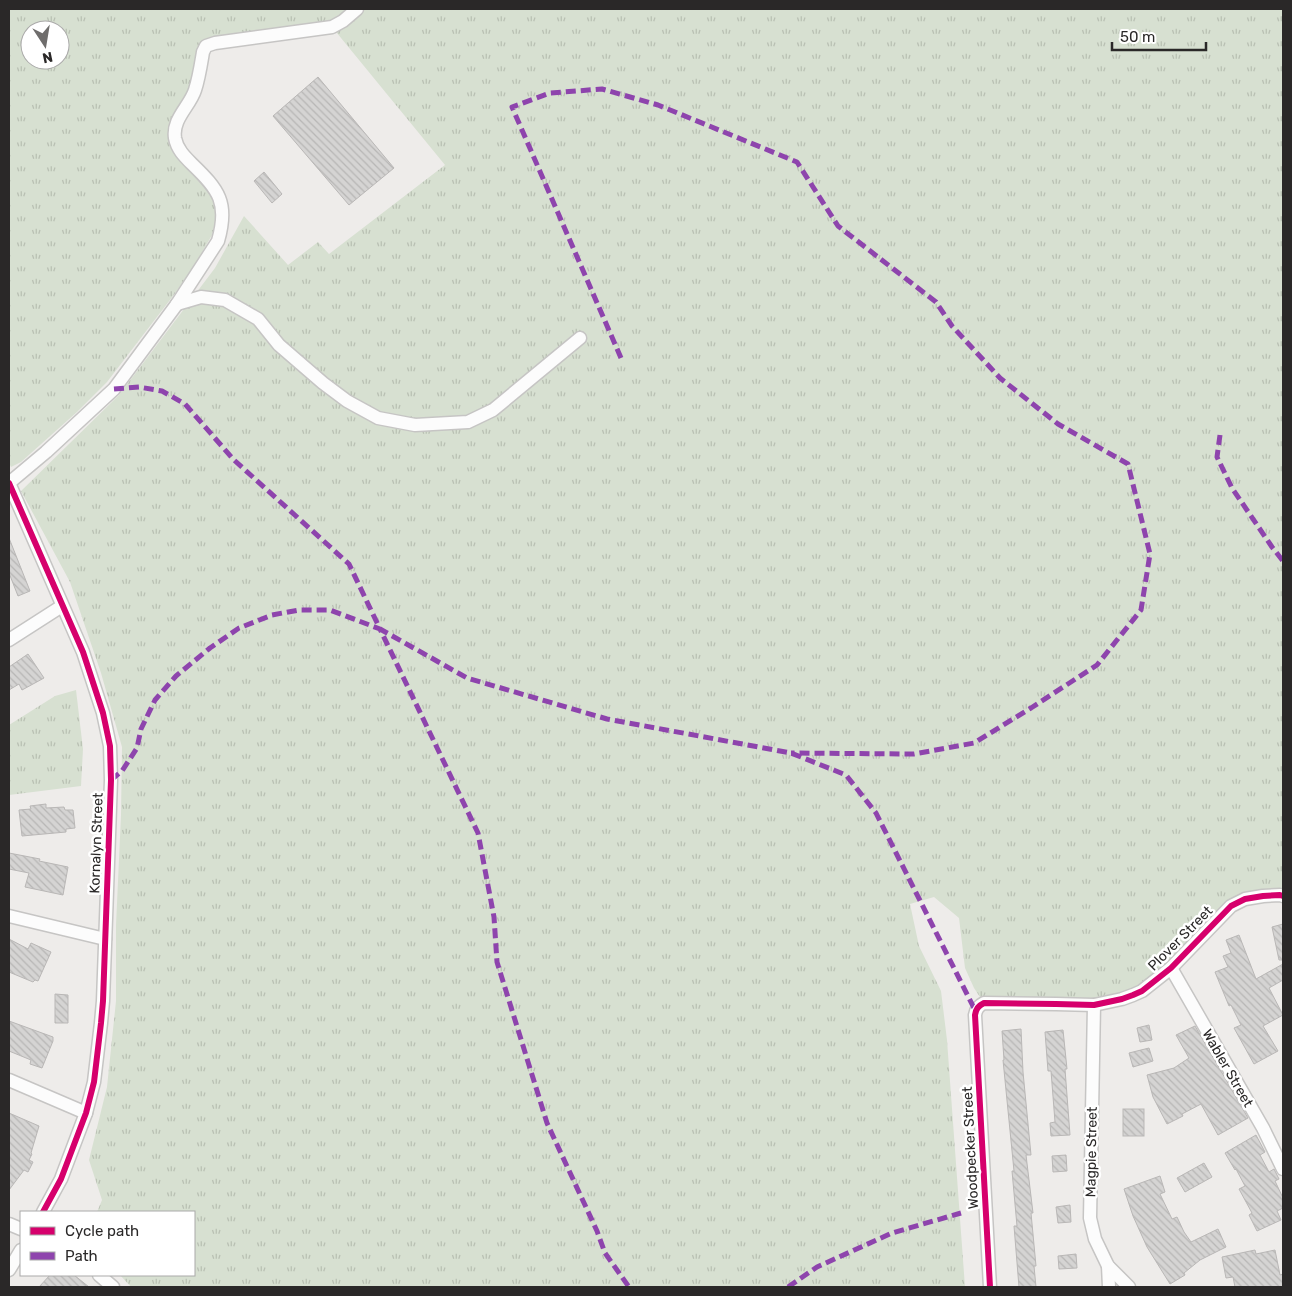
<svg xmlns="http://www.w3.org/2000/svg" width="1292" height="1296" font-family="Rubik,sans-serif">
	<style>
		.grass { fill: url(#grass-tufts); fill-rule: evenodd }
		.building { fill: url(#building-back-hatch); stroke: #b9b7b6 }
		.lines { fill: none; stroke-linecap: round; stroke-linejoin: round }
		.minor-casing { stroke: #c6c5c4; stroke-width: 15 }
		.minor { stroke: #fcfcfc; stroke-width: 12 }
		.quiet { stroke: #8e44ad; stroke-width: 5; stroke-dasharray: 10 5; stroke-linecap: butt }
		.cycleway-casing { stroke: #fff; stroke-width: 9 }
		.cycleway { stroke: #d6006c; stroke-width: 6 }
		.labels { text-anchor: middle; stroke-width: 5; stroke-linejoin: round; paint-order: stroke }
		.street-label { font-size: 14px; fill: #2a2828; stroke: #fff }
	</style>
	<defs>
		<pattern id="grass-tufts" width="24" height="20" patternUnits="userSpaceOnUse" patternTransform="scale(1.25)"><rect width="24" height="20" fill="#d7e0d1"/><path d="M3 7l-1-3M5 7V3M7 7l1-3M15 17l-1-3M17 17v-4M19 17l1-3" fill="none" stroke="#b9c0b3"/></pattern>
		<pattern id="building-back-hatch" width="6" height="6" patternUnits="userSpaceOnUse" patternTransform="scale(1.25)"><rect width="6" height="6" fill="#d5d4d3"/><path d="M-1 5l2 2M0 0l6 6M5-1l2 2" fill="none" stroke="#b7b6b5"/></pattern>
	</defs>
	<rect width="100%" height="100%" fill="#eeecea"/>
	<g class="grass">
		<path d="M 9,9 L 1283,9 L 1283,896 L 1245,899 L 1204,934 L 1122,999 L 984,1003 L 974,988 L 965,968 L 959,918 L 934,897 L 910,904 L 919,946 L 941,991 L 947,1040 L 965,1287 L 131,1287 L 120,1275 L 194,1275 L 194,1212 L 97,1212 L 102,1200 L 89,1160 L 107,1087 L 116,1001 L 116,925 L 121,815 L 122,747 L 101,673 L 70,582 L 21,491 L 119,395 L 215,268 L 244,216 L 288,265 L 318,242 L 329,254 L 445,165 L 332,27 L 206,46 L 175,138 L 221,199 L 212,235 L 193,268 L 173,296 L 107,382 L 77,412 L 21,462 L 11,467 L 9,463 ZM 30,30 L 60,30 L 60,60 L 30,60 Z"/>
		<path d="M 76,690 L 83,749 L 81,786 L 9,795 L 9,725 L 55,696 Z"/>
	</g>
	<g class="building">
		<path d="M 318,77 L 394,168 L 349,205 L 273,116 Z"/>
		<path d="M 264,172 L 282,194 L 272,203 L 254,181 Z"/>
		<path d="M 9,538 L 30,591 L 18,596 L 9,573 Z"/>
		<path d="M 28,654 L 44,678 L 22,690 L 19,684 L 9,690 L 9,667 Z"/>
		<path d="M 46,804 L 46,808 L 64,807 L 65,810 L 73,810 L 75,828 L 66,829 L 66,832 L 22,836 L 19,810 L 31,809 L 30,806 Z"/>
		<path d="M 9,853 L 40,859 L 39,861 L 68,867 L 63,895 L 25,887 L 29,873 L 9,869 Z"/>
		<path d="M 1283,924 L 1283,960 L 1279,960 L 1272,927 Z"/>
		<path d="M 1239,935 L 1256,979 L 1283,964 L 1283,980 L 1269,988 L 1283,1015 L 1263,1026 L 1278,1051 L 1254,1064 L 1234,1028 L 1241,1025 L 1231,1005 L 1229,1006 L 1215,972 L 1228,967 L 1223,956 L 1231,953 L 1226,940 Z"/>
		<path d="M 9,939 L 28,949 L 31,943 L 51,952 L 38,981 L 35,980 L 33,982 L 9,972 Z"/>
		<path d="M 55,994 L 68,995 L 68,1023 L 55,1023 Z"/>
		<path d="M 9,1021 L 53,1037 L 53,1041 L 42,1068 L 30,1064 L 31,1060 L 9,1051 Z"/>
		<path d="M 1149,1025 L 1152,1040 L 1140,1042 L 1137,1028 Z"/>
		<path d="M 1195,1026 L 1248,1118 L 1218,1135 L 1201,1104 L 1182,1114 L 1183,1116 L 1167,1124 L 1153,1097 L 1147,1075 L 1174,1068 L 1189,1058 L 1176,1035 Z"/>
		<path d="M 1021,1029 L 1023,1072 L 1031,1155 L 1026,1155 L 1033,1213 L 1031,1213 L 1036,1266 L 1034,1266 L 1036,1287 L 1019,1287 L 1014,1226 L 1017,1226 L 1012,1171 L 1014,1171 L 1003,1060 L 1004,1060 L 1002,1031 Z"/>
		<path d="M 1063,1030 L 1067,1069 L 1065,1069 L 1070,1135 L 1051,1136 L 1050,1123 L 1055,1122 L 1051,1071 L 1048,1071 L 1045,1032 Z"/>
		<path d="M 1149,1048 L 1153,1061 L 1133,1067 L 1129,1053 Z"/>
		<rect x="1123" y="1109" width="21" height="27"/>
		<path d="M 9,1113 L 39,1126 L 31,1153 L 32,1154 L 29,1160 L 33,1162 L 28,1172 L 24,1170 L 9,1190 Z"/>
		<path d="M 1256,1135 L 1265,1152 L 1260,1155 L 1269,1172 L 1274,1169 L 1279,1179 L 1275,1181 L 1283,1198 L 1283,1208 L 1277,1211 L 1281,1220 L 1257,1231 L 1249,1215 L 1252,1213 L 1239,1189 L 1245,1186 L 1236,1169 L 1235,1170 L 1225,1153 Z"/>
		<path d="M 1066,1155 L 1067,1171 L 1053,1172 L 1052,1156 Z"/>
		<path d="M 1204,1163 L 1212,1177 L 1185,1192 L 1177,1178 Z"/>
		<path d="M 1160,1176 L 1165,1192 L 1160,1194 L 1172,1219 L 1177,1217 L 1184,1232 L 1191,1242 L 1218,1229 L 1226,1247 L 1200,1260 L 1184,1273 L 1185,1275 L 1170,1284 L 1147,1247 L 1133,1216 L 1124,1189 Z"/>
		<path d="M 1070,1205 L 1071,1222 L 1058,1223 L 1056,1207 Z"/>
		<path d="M 1255,1250 L 1256,1254 L 1275,1250 L 1280,1275 L 1283,1274 L 1283,1287 L 1235,1287 L 1233,1277 L 1226,1278 L 1222,1257 Z"/>
		<path d="M 1076,1254 L 1077,1268 L 1059,1269 L 1058,1256 Z"/>
		<path d="M 50,1275 L 74,1275 L 89,1287 L 39,1287 Z"/>
	</g>
	<g class="lines">
		<g class="minor-casing">
			<g id="minor">
				<path d="M 177,304 L 201,297 L 225,300 L 258,319 L 279,345 L 323,383 L 347,401 L 378,418 L 415,425 L 468,422 L 493,410 L 580,338"/>
				<path d="M 9,483 L 83,652 L 103,713 L 110,746 L 111,780 L 103,1001 L 101,1023 L 94,1082 L 86,1113 L 61,1179 L 43,1212"/>
				<path d="M 9,483 L 46,452 L 114,389 L 177,304 L 218,241 C 229,203 219,190 192,164 C 184,156 177,149 175,138 C 172,119 190,106 195,90 C 199,78 201,64 203,52 L 206,46 L 215,43 L 332,27 L 343,21 L 357,9"/>
				<path d="M 9,640 L 62,606"/>
				<path d="M 9,916 L 105,939"/>
				<path d="M 1171,968 L 1263,1128 L 1283,1169"/>
				<path d="M 1094,1005 L 1090,1218 L 1095,1239 L 1108,1266 L 1129,1287"/>
				<path d="M 9,1080 L 86,1113"/>
				<path d="M 9,1224 L 21,1229"/>
				<path d="M 1108,1266 L 1109,1287"/>
				<path d="M 9,1270 L 21,1250"/>
				<path d="M 99,1275 L 113,1287"/>
				<path d="M 990,1287 L 975,1015 C 976,1009 978,1006 984,1003 L 1056,1004 L 1094,1005 L 1122,999 L 1133,995 L 1142,991 L 1171,968 L 1231,906 L 1245,899 L 1263,896 L 1280,895 L 1283,896"/>
			</g>
		</g>
		<use href="#minor" class="minor"/>
		<g class="quiet">
			<path d="M 621,358 L 512,107 L 550,93 L 602,89 L 658,105 L 797,162 L 838,226 L 936,302 L 952,326 L 1000,378 L 1058,424 L 1128,464 L 1150,554 L 1141,610 L 1097,665 L 1031,708 L 974,743 L 914,754 L 791,753"/>
			<path d="M 114,389 L 139,387 L 162,391 L 185,404 L 234,460 L 349,564 L 380,629 L 467,678 L 607,719 L 791,753 L 846,775 L 876,813 L 976,1012"/>
			<path d="M 1220,435 L 1217,457 L 1232,488 L 1272,547 L 1283,561"/>
			<path d="M 111,780 L 122,771 L 137,748 L 141,729 L 155,700 L 176,676 L 210,648 L 239,628 L 272,615 L 299,610 L 330,610 L 380,629 L 478,833 L 494,917 L 497,962 L 547,1123 L 597,1231 L 605,1253 L 629,1287"/>
			<path d="M 788,1287 L 817,1267 L 892,1233 L 961,1213"/>
		</g>
		<g class="cycleway-casing">
			<g id="cycleway">
				<path d="M 9,483 L 83,652 L 103,713 L 110,746 L 111,780 L 103,1001 L 101,1023 L 94,1082 L 86,1113 L 61,1179 L 43,1212"/>
				<path d="M 990,1287 L 975,1015 C 976,1009 978,1006 984,1003 L 1056,1004 L 1094,1005 L 1122,999 L 1133,995 L 1142,991 L 1171,968 L 1231,906 L 1245,899 L 1263,896 L 1280,895 L 1283,896"/>
			</g>
		</g>
		<use href="#cycleway" class="cycleway"/>
	</g>
	<g class="labels">
		<g class="street-label">
			<text transform="translate(96 843) rotate(-88)" y="5">Kornalyn Street</text>
			<text transform="translate(1180 938) rotate(-45)" y="5">Plover Street</text>
			<text transform="translate(1228 1068) rotate(60)" y="5">Wabler Street</text>
			<text transform="translate(970 1148) rotate(-93)" y="5">Woodpecker Street</text>
			<text transform="translate(1091 1152) rotate(-89)" y="5">Magpie Street</text>
		</g>
	</g>
	<rect width="1292" height="1296" fill="none" stroke="#2a2828" stroke-width="20"/>
	<rect x="20" y="1211" width="175" height="65" fill="#ffffff" stroke="#aaa9a9"/>
	<rect x="30" y="1227" width="25" height="8" fill="#d6006c" stroke="#aaa9a9"/>
	<text x="65" y="1236" font-size="15" fill="#2a2828">Cycle path</text>
	<rect x="30" y="1252" width="25" height="8" fill="#8e44ad" stroke="#aaa9a9"/>
	<text x="65" y="1261" font-size="15" fill="#2a2828">Path</text>
	<g transform="translate(45 45) rotate(168)"><circle r="24" fill="#ffffff" stroke="#aaa9a9"/>
	<path d="M0-4L9 19L0 12L-9 19Z" fill="#6f6d6c"/>
	<text y="-8" font-size="14" font-weight="bold" text-anchor="middle" fill="#2a2828">N</text>
	</g>
	<path d="M1112 42v8h94v-8" fill="none" stroke="#2a2828" stroke-width="2.5"/>
	<text x="1120" y="42" font-size="15" fill="#2a2828" stroke="#ffffff" stroke-width="4" paint-order="stroke">50 m</text>
</svg>
